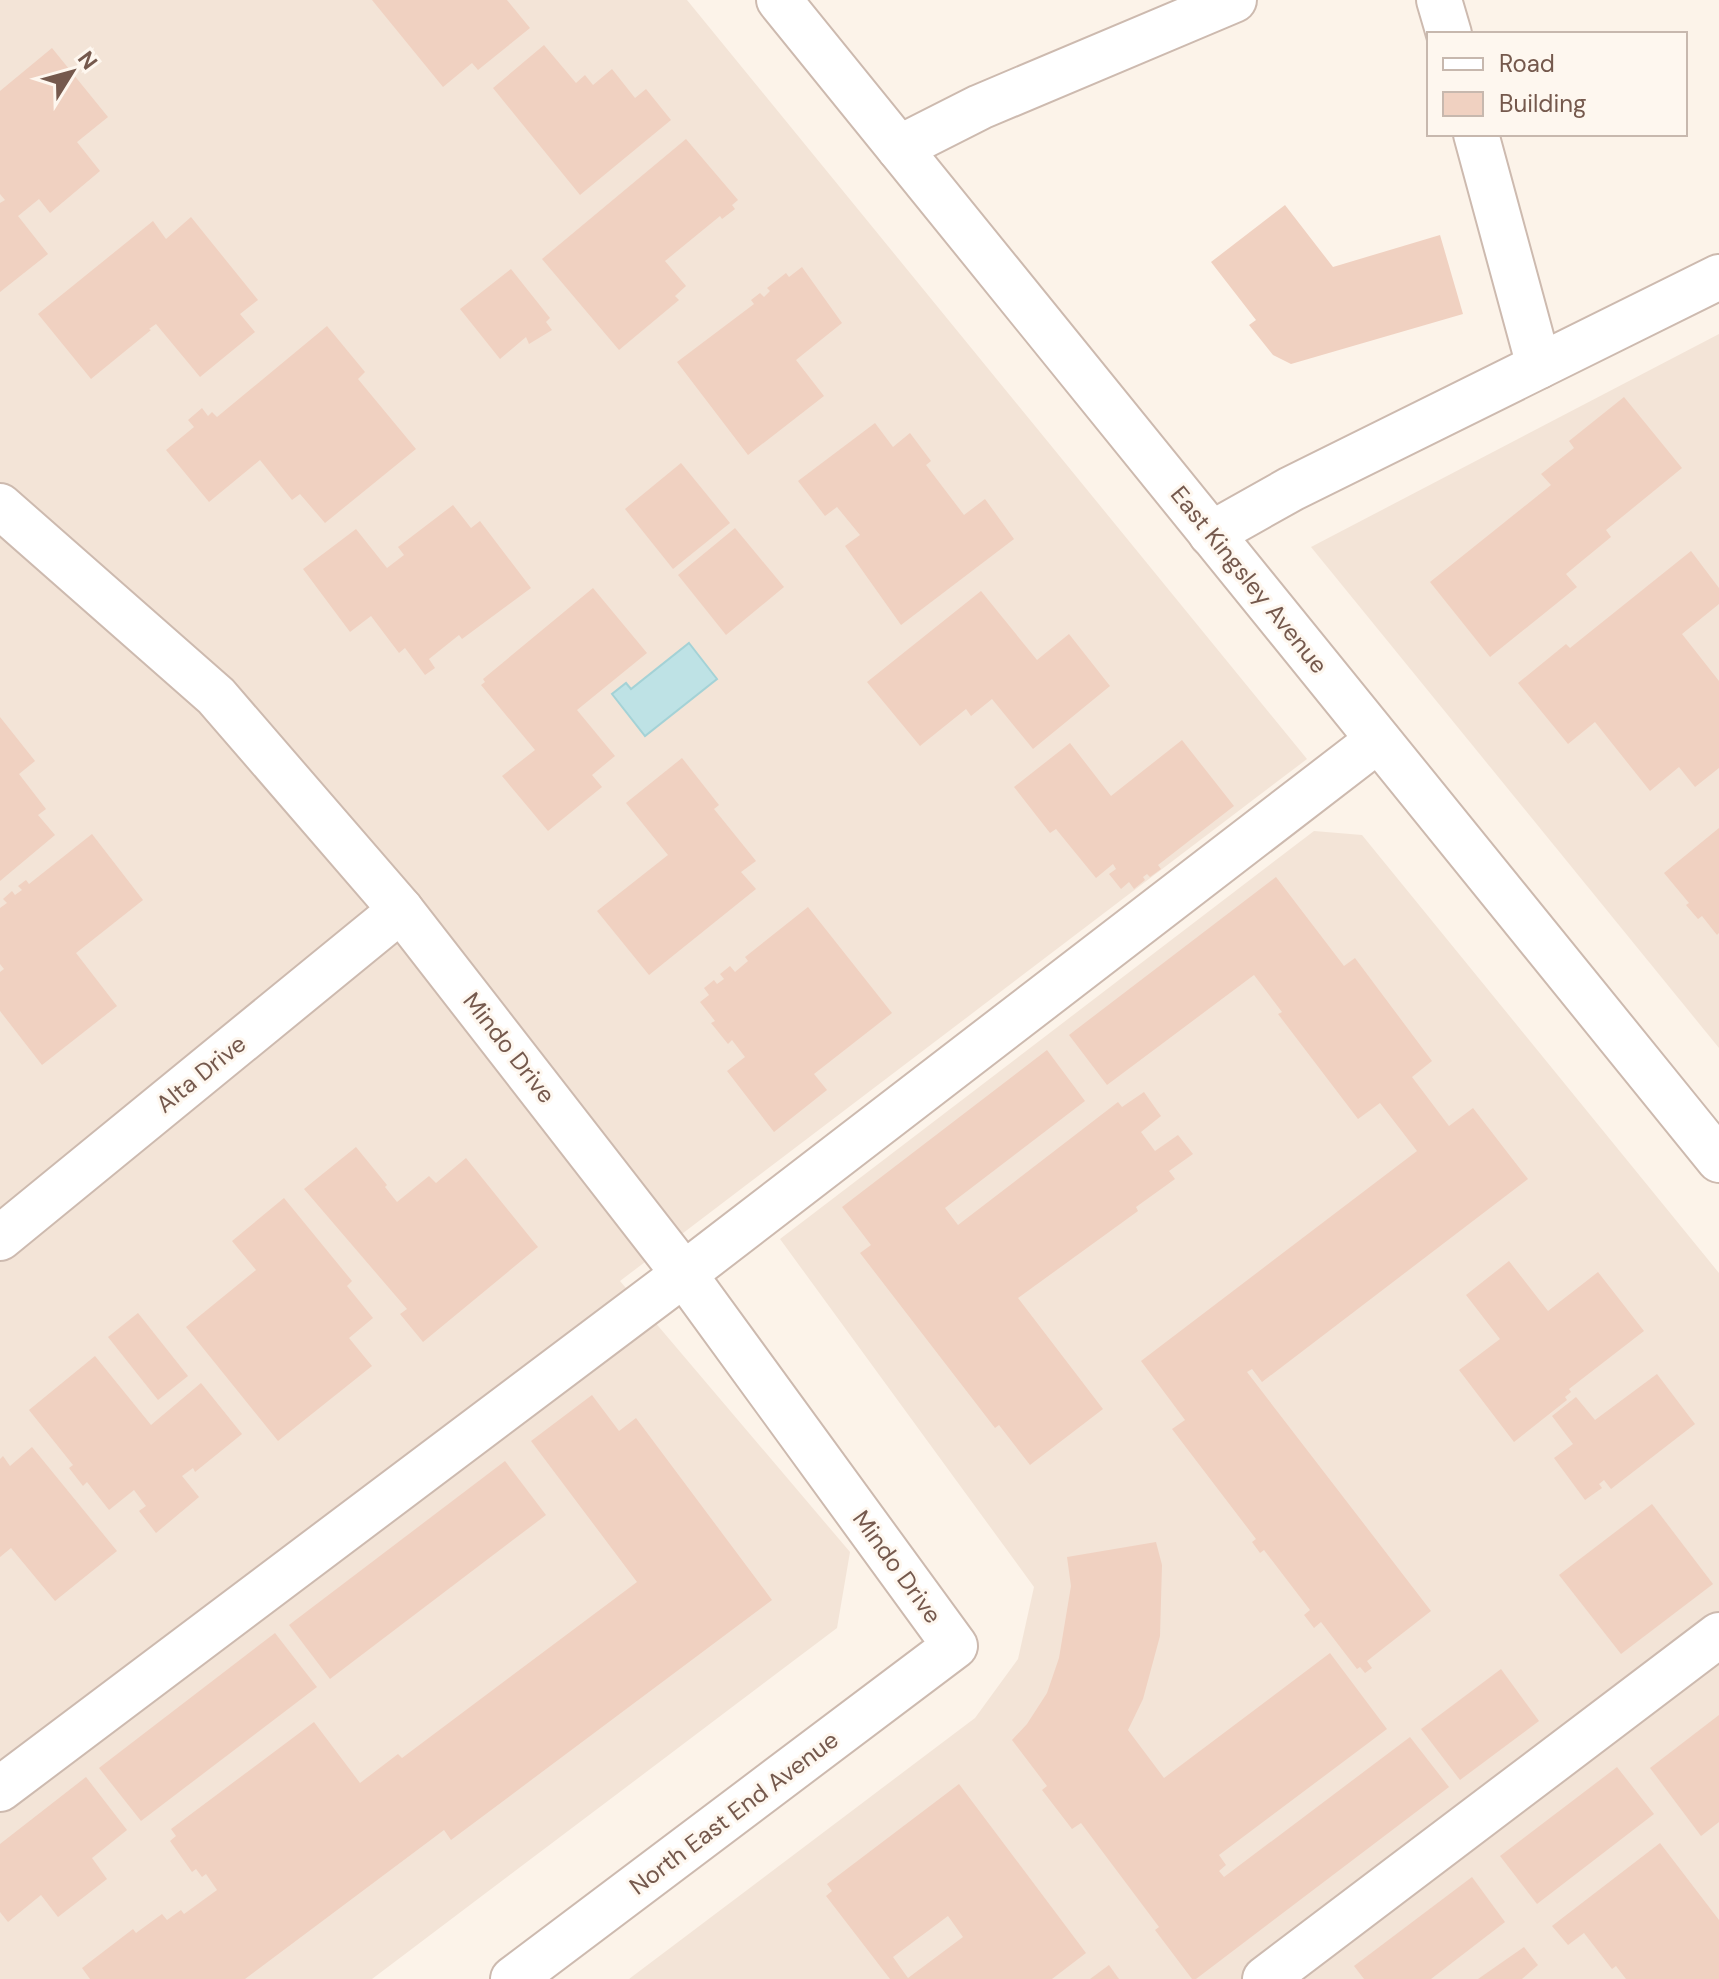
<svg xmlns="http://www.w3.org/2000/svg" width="1719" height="1979" font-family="'DM Sans',sans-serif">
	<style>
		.residential { fill: #f3e4d7 }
		.water { fill: #bee2e5; stroke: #a4d2d6; stroke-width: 2 }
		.building { fill: #f0d1c1; fill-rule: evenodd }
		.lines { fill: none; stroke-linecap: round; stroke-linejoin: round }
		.minor-casing { stroke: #cdbaaf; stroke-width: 48 }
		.minor { stroke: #fff; stroke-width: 44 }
		.labels { text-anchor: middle; stroke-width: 6; stroke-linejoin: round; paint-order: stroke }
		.street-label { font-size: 24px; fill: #75594d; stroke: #fef7ef }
	</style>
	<rect width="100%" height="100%" fill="#fcf3e9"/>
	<g class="residential">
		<path d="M 0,0 L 687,0 L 1307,759 L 620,1281 L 850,1552 L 837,1628 L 372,1979 L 0,1979 Z"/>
		<path d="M 1719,334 L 1719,1048 L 1311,547 Z"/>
		<path d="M 1314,831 L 1362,835 L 1719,1273 L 1719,1979 L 629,1979 L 975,1718 L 1018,1659 L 1034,1587 L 780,1239 Z"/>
	</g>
	<path class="water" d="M 689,643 L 717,679 L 645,736 L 612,694 L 626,683 L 631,689 Z"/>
	<g class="building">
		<path d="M 372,0 L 507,0 L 530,28 L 478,70 L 472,63 L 443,87 Z"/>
		<path d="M 544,45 L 576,83 L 585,75 L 593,85 L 612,69 L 635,98 L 646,89 L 671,120 L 580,195 L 493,88 Z"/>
		<path d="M 52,48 L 108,117 L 77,142 L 100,171 L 50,213 L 39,199 L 18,216 L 48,254 L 0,292 L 0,203 L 5,200 L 0,194 L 0,91 Z"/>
		<path d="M 686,139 L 738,200 L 732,205 L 735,209 L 722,219 L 720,216 L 665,261 L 686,286 L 675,296 L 679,300 L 619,350 L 542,259 Z"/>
		<path d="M 1285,205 L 1333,267 L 1440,235 L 1463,314 L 1291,364 L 1273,355 L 1249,325 L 1256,320 L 1211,262 Z"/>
		<path d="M 191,217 L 258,300 L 240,314 L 255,332 L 200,377 L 156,324 L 149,329 L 151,330 L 91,379 L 38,314 L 153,221 L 166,239 Z"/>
		<path d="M 802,267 L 842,323 L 796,360 L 824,396 L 748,455 L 677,362 L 754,304 L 751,300 L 760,293 L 764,297 L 770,291 L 767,288 L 786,273 L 789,277 Z"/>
		<path d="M 511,269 L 550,318 L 546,322 L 552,330 L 529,344 L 526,337 L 500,359 L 460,309 Z"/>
		<path d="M 327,326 L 365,372 L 358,379 L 416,449 L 325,523 L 300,494 L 292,500 L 260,460 L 209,502 L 166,450 L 194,427 L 188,420 L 202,408 L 208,416 L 212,412 L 217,417 Z"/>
		<path d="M 1624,397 L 1682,468 L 1606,530 L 1611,537 L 1566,574 L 1577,587 L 1490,657 L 1430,582 L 1551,485 L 1541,474 L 1574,448 L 1569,441 Z"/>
		<path d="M 875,423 L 893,447 L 910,433 L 931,461 L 926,465 L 964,515 L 985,499 L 1014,539 L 901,625 L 845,546 L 860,535 L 837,507 L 825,516 L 798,481 Z"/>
		<path d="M 681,463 L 730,523 L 673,569 L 625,509 Z"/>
		<path d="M 453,505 L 471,528 L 480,521 L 531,588 L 462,639 L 459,635 L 429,659 L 435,668 L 425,675 L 405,648 L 399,653 L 371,616 L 350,632 L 303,569 L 356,529 L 387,568 L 404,555 L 398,547 Z"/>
		<path d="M 735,528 L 784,587 L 726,635 L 678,575 Z"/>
		<path d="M 1691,551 L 1719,588 L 1719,604 L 1682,634 L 1719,681 L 1719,768 L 1695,787 L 1679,767 L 1650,791 L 1595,722 L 1568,744 L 1518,683 L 1566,644 L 1570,648 Z"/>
		<path d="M 593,588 L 647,653 L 577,710 L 615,756 L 592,775 L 602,787 L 548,831 L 502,776 L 535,750 L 481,685 L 485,682 L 483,679 Z"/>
		<path d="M 981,591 L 1037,660 L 1069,634 L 1110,686 L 1033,749 L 992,699 L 971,716 L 966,709 L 920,746 L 867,682 Z"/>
		<path d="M 0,717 L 35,761 L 19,774 L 46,809 L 38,815 L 55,835 L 0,881 Z"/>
		<path d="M 1182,740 L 1234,806 L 1158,865 L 1161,869 L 1150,877 L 1147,874 L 1143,877 L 1145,880 L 1134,889 L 1129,882 L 1121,889 L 1109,874 L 1116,869 L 1113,864 L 1096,878 L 1056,829 L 1050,833 L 1014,787 L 1070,743 L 1111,796 Z"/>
		<path d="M 682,758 L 719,805 L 714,809 L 756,861 L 741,872 L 756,889 L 649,975 L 597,911 L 668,855 L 626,803 Z"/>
		<path d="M 1719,828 L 1719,933 L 1717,935 L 1702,916 L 1698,919 L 1686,905 L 1689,903 L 1664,873 Z"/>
		<path d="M 92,834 L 143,900 L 76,953 L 117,1006 L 42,1065 L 0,1011 L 0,972 L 4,969 L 0,964 L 0,908 L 7,903 L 3,899 L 12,891 L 15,895 L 22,890 L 18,886 L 26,880 L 29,884 Z"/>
		<path d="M 1276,877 L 1344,966 L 1355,958 L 1432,1061 L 1412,1077 L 1449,1126 L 1473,1108 L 1528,1179 L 1262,1382 L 1252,1369 L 1247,1372 L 1431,1611 L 1367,1661 L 1372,1668 L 1365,1673 L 1360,1667 L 1357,1669 L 1321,1622 L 1314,1628 L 1304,1615 L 1310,1610 L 1264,1550 L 1260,1553 L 1252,1542 L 1256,1539 L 1172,1429 L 1185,1420 L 1141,1361 L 1417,1151 L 1380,1103 L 1358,1119 L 1278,1014 L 1282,1012 L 1254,975 L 1107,1085 L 1069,1035 Z"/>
		<path d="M 808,907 L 892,1013 L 814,1074 L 827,1090 L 774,1132 L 727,1071 L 745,1057 L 732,1040 L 728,1044 L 711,1023 L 715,1021 L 700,1002 L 709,995 L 704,988 L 714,980 L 717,984 L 724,979 L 720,974 L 730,966 L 735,972 L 748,961 L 745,957 Z"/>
		<path d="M 1047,1050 L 1085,1101 L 945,1208 L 958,1225 L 1118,1102 L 1122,1107 L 1144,1092 L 1161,1116 L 1141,1132 L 1155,1151 L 1178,1135 L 1193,1154 L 1169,1171 L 1175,1179 L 1136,1207 L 1138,1211 L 1018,1298 L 1103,1409 L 1030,1465 L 999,1425 L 995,1428 L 860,1253 L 871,1245 L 842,1207 Z"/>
		<path d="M 356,1147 L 387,1185 L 385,1187 L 397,1202 L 429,1176 L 436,1183 L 466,1158 L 538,1247 L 423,1342 L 400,1314 L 407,1309 L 304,1189 Z"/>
		<path d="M 284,1198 L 352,1281 L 347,1286 L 373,1318 L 349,1338 L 372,1366 L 278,1441 L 186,1327 L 256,1270 L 232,1241 Z"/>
		<path d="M 1509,1261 L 1548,1311 L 1598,1272 L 1644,1331 L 1569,1389 L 1571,1392 L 1565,1397 L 1567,1400 L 1514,1442 L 1459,1370 L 1500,1339 L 1466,1295 Z"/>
		<path d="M 138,1313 L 188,1376 L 158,1400 L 108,1337 Z"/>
		<path d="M 95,1356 L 151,1425 L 201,1383 L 242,1434 L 195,1472 L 193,1468 L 182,1476 L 199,1497 L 156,1533 L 139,1511 L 146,1506 L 134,1490 L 109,1510 L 87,1482 L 83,1486 L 69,1468 L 73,1465 L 29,1410 Z"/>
		<path d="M 1657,1374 L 1695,1424 L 1611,1489 L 1604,1480 L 1599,1484 L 1602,1488 L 1585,1500 L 1554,1458 L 1573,1444 L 1552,1416 L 1576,1397 L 1595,1420 Z"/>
		<path d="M 592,1395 L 619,1431 L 636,1418 L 772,1600 L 451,1840 L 444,1830 L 245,1979 L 90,1979 L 82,1968 L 133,1929 L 136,1933 L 162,1914 L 167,1920 L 181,1910 L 184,1914 L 217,1890 L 206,1874 L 202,1877 L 196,1869 L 192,1872 L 170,1841 L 176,1836 L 171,1829 L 314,1722 L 360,1783 L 398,1754 L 402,1758 L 637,1582 L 531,1441 Z"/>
		<path d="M 32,1447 L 117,1551 L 55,1601 L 11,1548 L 0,1557 L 0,1459 L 3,1456 L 10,1466 Z"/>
		<path d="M 505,1461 L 546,1515 L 330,1679 L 289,1625 Z"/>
		<path d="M 1652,1504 L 1713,1584 L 1621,1654 L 1559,1575 Z"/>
		<path d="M 1156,1542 L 1162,1565 L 1160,1636 L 1143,1699 L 1128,1730 L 1164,1778 L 1330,1653 L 1387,1729 L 1219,1855 L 1226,1865 L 1219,1871 L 1224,1877 L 1410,1737 L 1449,1787 L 1196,1979 L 1192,1979 L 1155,1930 L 1159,1927 L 1081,1823 L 1072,1829 L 1042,1790 L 1047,1786 L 1012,1740 L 1027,1724 L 1047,1693 L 1059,1658 L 1071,1586 L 1067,1557 Z"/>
		<path d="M 275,1633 L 317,1687 L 141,1821 L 99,1768 Z"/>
		<path d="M 1501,1669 L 1539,1721 L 1460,1780 L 1421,1729 Z"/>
		<path d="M 1719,1715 L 1719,1822 L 1701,1836 L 1650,1768 Z"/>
		<path d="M 1617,1767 L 1654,1814 L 1537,1904 L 1500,1856 Z"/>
		<path d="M 86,1777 L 127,1830 L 92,1858 L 107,1879 L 58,1917 L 41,1895 L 8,1922 L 0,1912 L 0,1844 Z"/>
		<path d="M 959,1784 L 1086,1953 L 1052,1979 L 890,1979 L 826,1896 L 832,1891 L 827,1884 ZM 948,1916 L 963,1937 L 908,1978 L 893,1957 Z"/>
		<path d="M 1660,1843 L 1719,1920 L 1719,1979 L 1626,1979 L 1616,1966 L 1612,1969 L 1584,1933 L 1568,1945 L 1552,1926 Z"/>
		<path d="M 1472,1877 L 1505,1922 L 1431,1979 L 1364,1979 L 1354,1966 Z"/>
		<path d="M 1524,1947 L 1538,1965 L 1522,1979 L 1478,1979 Z"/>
		<path d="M 1109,1965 L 1119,1979 L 1090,1979 Z"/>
	</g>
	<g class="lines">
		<g class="minor-casing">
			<g id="minor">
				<path d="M 779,0 L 1719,1160"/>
				<path d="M 1439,0 L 1449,34"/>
				<path d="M 1476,134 L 1539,366"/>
				<path d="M 899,148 L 980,107 L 1234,0"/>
				<path d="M 0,506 L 216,696 L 401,910 L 684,1274 L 955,1646 L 513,1979"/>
				<path d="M 1211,534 L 1291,489 L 1719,277"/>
				<path d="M 0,1238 L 401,910"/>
				<path d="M 0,1789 L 684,1274 L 1378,740"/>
				<path d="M 1265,1979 L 1719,1635"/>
			</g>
		</g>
		<use href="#minor" class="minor"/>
	</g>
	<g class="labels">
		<g class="street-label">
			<text transform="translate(1249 580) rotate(51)" y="8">East Kingsley Avenue</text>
			<text transform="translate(509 1048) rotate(52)" y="8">Mindo Drive</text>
			<text transform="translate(201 1074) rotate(-39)" y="8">Alta Drive</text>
			<text transform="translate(897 1567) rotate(54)" y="8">Mindo Drive</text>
			<text transform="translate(734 1813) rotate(-37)" y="8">North East End Avenue</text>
		</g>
	</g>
	<rect x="1427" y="32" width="260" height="104" fill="#fef7ef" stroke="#c7b8ae" stroke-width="2"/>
	<rect x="1443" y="58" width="40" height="12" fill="#ffffff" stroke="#c7b8ae" stroke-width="2"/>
	<text x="1499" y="72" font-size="24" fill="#75594d">Road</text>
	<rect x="1443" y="92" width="40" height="24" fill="#f0d1c1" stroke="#c7b8ae" stroke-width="2"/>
	<text x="1499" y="112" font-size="24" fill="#75594d">Building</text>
	<g transform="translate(72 72) rotate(53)" stroke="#fef7ef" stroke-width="6" paint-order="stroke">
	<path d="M0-6L14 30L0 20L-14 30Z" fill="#75594d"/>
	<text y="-12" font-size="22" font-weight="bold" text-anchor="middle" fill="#75594d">N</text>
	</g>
</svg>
